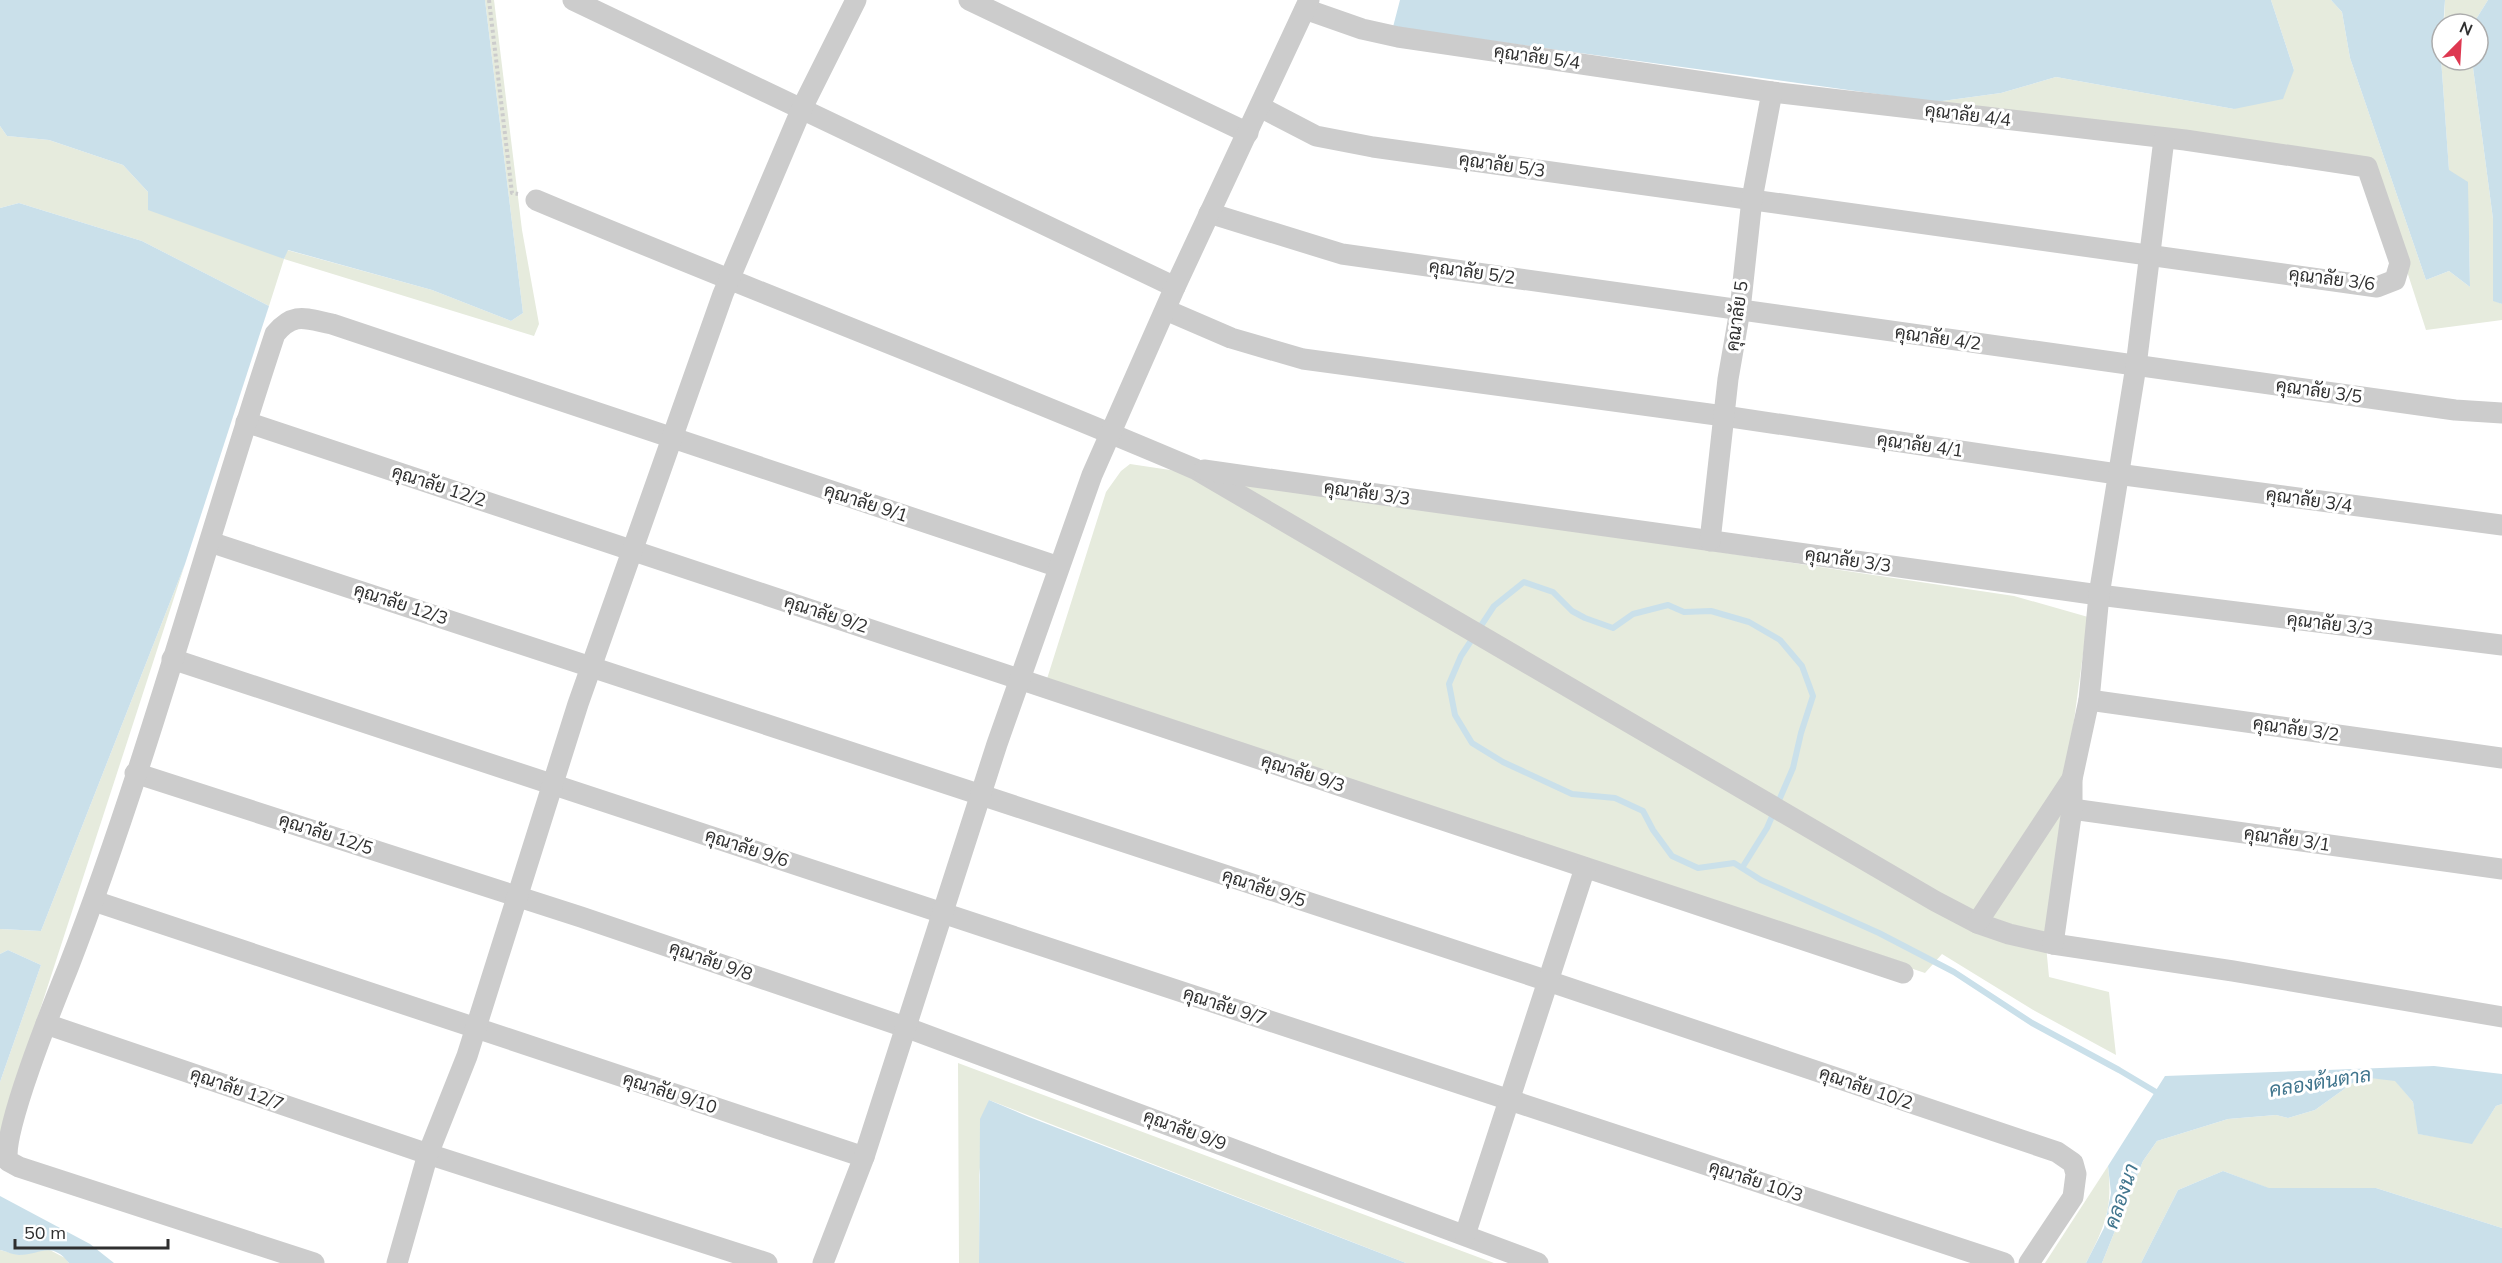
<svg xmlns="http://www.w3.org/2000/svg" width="2502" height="1263" font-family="Mulish,Sarabun,sans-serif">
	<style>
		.green { fill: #e6ebdd }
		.water { fill: #cae0ea }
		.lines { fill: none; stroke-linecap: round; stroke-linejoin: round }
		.stream { stroke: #cae0ea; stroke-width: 6 }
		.path { stroke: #ccc; stroke-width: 4; stroke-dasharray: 3 3; stroke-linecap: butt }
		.minor { stroke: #ccc; stroke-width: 21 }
		.labels { text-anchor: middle; stroke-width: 6; stroke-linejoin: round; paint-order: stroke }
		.street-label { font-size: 18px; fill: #2f2f2f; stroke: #fff }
		.water-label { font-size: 20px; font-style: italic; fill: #40758d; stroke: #fff }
	</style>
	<rect width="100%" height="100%" fill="#fff"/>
	<g class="green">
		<path d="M 485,0 L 494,0 L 522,230 L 539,324 L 534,336 L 284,259 L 269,306 L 142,241 L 19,203 L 0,208 L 0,126 L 7,136 L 49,140 L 123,165 L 148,192 L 284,259 L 287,250 L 432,290 L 511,321 L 523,313 Z"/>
		<path d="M 2271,0 L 2331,0 L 2342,12 L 2350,58 L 2426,280 L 2449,271 L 2470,287 L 2469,236 L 2449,171 L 2441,58 L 2442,53 L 2442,60 L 2472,60 L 2493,219 L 2495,301 L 2502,304 L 2502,320 L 2426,330 L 2372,163 L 1935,102 L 2001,93 L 2056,77 L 2234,109 L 2294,70 Z"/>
		<path d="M 2445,0 L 2488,0 L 2473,24 L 2444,24 Z"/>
		<path d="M 1130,464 L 2014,596 L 2088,617 L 2045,935 L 2049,977 L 2109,992 L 2116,1055 L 2035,1011 L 1942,954 L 1925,973 L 1134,707 L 1046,682 L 1106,492 L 1121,471 Z"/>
		<path d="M 185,564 L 0,1133 L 0,1082 L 41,965 L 8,950 L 0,954 L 0,929 L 41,931 Z"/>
		<path d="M 958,1063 L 1494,1263 L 1406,1263 L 989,1100 L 979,1175 L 979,1263 L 959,1263 Z"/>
		<path d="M 2361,1077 L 2395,1080 L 2413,1102 L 2419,1134 L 2472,1143 L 2496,1106 L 2502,1104 L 2502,1228 L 2376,1188 L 2268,1188 L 2223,1171 L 2178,1190 L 2141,1263 L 2102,1263 L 2143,1161 L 2157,1141 L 2228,1119 L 2276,1115 L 2288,1118 L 2315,1110 Z"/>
		<path d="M 2108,1166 C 2113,1208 2105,1226 2086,1263 L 2045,1263 Z"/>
		<path d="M 46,1248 L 65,1258 L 69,1263 L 0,1263 L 0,1250 L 19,1255 Z"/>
	</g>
	<g class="water">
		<path d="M 0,0 L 485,0 L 523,313 L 511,321 L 432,290 L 288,250 L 284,259 L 148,210 L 148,192 L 123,165 L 49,140 L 7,136 L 0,126 Z"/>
		<path d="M 1400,0 L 2271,0 L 2294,70 L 2283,99 L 2234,109 L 2056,77 L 2001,93 L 1935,102 L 1393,27 Z"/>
		<path d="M 2331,0 L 2445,0 L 2441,58 L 2449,170 L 2468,182 L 2470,287 L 2449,271 L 2426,280 L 2350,58 L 2342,12 Z"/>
		<path d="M 2488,0 L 2502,0 L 2502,304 L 2493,301 L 2493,219 L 2472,60 L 2478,60 L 2478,24 L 2473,24 Z"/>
		<path d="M 19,203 L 142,241 L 269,306 L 185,564 L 41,931 L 0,929 L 0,208 Z"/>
		<path d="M 8,950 L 41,965 L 0,1082 L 0,954 Z"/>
		<path d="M 2434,1066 L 2502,1074 L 2502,1104 L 2496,1106 L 2472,1144 L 2418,1134 L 2413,1102 L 2395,1081 L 2361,1077 L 2315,1110 L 2288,1118 L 2276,1115 L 2228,1119 L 2157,1141 L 2143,1161 L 2102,1263 L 2086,1263 L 2104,1228 L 2111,1193 L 2108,1166 L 2165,1076 Z"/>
		<path d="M 989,1100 L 1029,1117 L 1406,1263 L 979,1263 L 980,1119 Z"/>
		<path d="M 2223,1171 L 2269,1188 L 2376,1188 L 2502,1228 L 2502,1263 L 2141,1263 L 2178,1190 Z"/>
		<path d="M 0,1196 L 90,1244 L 114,1263 L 69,1263 C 51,1240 40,1255 19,1255 C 13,1255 6,1251 0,1250 Z"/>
	</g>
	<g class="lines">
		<path class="stream" d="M 1742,868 L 1767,828 L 1793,768 L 1801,733 L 1813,696 L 1802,666 L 1780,640 L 1749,622 L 1711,611 L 1684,612 L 1668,605 L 1633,614 L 1613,628 L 1585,618 L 1572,611 L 1553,592 L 1524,582 L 1494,606 L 1461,656 L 1449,684 L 1455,715 L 1472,743 L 1503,762 L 1572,794 L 1615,798 L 1643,811 L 1653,830 L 1672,856 L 1698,868 L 1734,863 L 1761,880 L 1879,933 L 1954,972 L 2032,1023 L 2119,1070 L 2161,1095"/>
		<path class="path" d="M 489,0 L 512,193 L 518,194"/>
		<g class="minor">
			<path d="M 573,0 L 1175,287"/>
			<path d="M 969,0 L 1248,133"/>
			<path d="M 1260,107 L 1316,136 L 1373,147 L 2377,287 L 2395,280 L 2400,263 L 2367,167 L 2185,140 L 1772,92 L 1398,37 L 1362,29 L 1305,9"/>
			<path d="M 536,200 C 755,292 977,376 1195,469 L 1935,901 L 1977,923 L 2009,934 L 2053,944 L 2233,971 L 2502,1017"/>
			<path d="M 1209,213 L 1342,254 L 2455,410 L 2502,413"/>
			<path d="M 1166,310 L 1231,338 L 1303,359 L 1724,416 L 2117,474 L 2502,525"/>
			<path d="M 246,422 L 1903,973"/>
			<path d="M 1204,470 L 2099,595 L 2502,645"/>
			<path d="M 1710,541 L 1728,379 L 1740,310 L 1752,199 L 1772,92"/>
			<path d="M 210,542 L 1548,981 L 2057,1152 L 2073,1163 L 2076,1174 L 2073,1197 L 2029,1263"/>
			<path d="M 172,659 L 2004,1263"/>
			<path d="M 2089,700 L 2502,758"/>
			<path d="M 135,773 L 581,917 L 905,1027 L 1538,1263"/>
			<path d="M 2072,809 L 2502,869"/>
			<path d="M 94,901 L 864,1157"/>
			<path d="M 1977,923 L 2072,779"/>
			<path d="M 2053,944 L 2072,809 L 2072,779 L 2089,700 L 2099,595 L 2136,366 L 2164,139"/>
			<path d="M 46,1024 L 428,1154 L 767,1263"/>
			<path d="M 1465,1235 L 1585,868"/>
			<path d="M 314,1263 L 19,1167 L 8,1161 C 0,1135 55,1000 68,968 C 148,761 205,545 275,334 C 294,311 306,319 332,324 L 1059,567"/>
			<path d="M 397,1263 L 428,1154 L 467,1056 L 578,704 L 723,294 L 802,108 L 856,0"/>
			<path d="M 823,1263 L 864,1157 L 997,744 L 1092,475 L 1175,287 L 1309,0"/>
		</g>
	</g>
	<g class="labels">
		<g class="street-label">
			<text transform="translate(1537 57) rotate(8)" y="6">คุณาลัย 5/4</text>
			<text transform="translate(1968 115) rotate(7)" y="6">คุณาลัย 4/4</text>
			<text transform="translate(1502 165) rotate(8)" y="6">คุณาลัย 5/3</text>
			<text transform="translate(1472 272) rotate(8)" y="6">คุณาลัย 5/2</text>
			<text transform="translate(2332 279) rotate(7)" y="6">คุณาลัย 3/6</text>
			<text transform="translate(1737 316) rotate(-82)" y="6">คุณาลัย 5</text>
			<text transform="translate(1938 338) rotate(8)" y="6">คุณาลัย 4/2</text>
			<text transform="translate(2319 391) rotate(8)" y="6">คุณาลัย 3/5</text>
			<text transform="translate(1920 445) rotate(8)" y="6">คุณาลัย 4/1</text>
			<text transform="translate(439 486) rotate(18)" y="6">คุณาลัย 12/2</text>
			<text transform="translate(1367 493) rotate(8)" y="6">คุณาลัย 3/3</text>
			<text transform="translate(2309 500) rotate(8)" y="6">คุณาลัย 3/4</text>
			<text transform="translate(866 503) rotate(18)" y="6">คุณาลัย 9/1</text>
			<text transform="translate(1848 560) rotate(8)" y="6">คุณาลัย 3/3</text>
			<text transform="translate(401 604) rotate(18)" y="6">คุณาลัย 12/3</text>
			<text transform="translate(826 614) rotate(18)" y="6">คุณาลัย 9/2</text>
			<text transform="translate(2330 624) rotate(7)" y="6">คุณาลัย 3/3</text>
			<text transform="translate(2296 729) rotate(8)" y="6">คุณาลัย 3/2</text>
			<text transform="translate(1303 773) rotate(18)" y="6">คุณาลัย 9/3</text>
			<text transform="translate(326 834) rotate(18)" y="6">คุณาลัย 12/5</text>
			<text transform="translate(2287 839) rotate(8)" y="6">คุณาลัย 3/1</text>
			<text transform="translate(747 848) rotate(18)" y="6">คุณาลัย 9/6</text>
			<text transform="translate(1264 888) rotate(18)" y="6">คุณาลัย 9/5</text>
			<text transform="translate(711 961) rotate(19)" y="6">คุณาลัย 9/8</text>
			<text transform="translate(1225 1006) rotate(18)" y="6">คุณาลัย 9/7</text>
			<text transform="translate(1866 1088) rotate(19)" y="6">คุณาลัย 10/2</text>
			<text transform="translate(237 1089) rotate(19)" y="6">คุณาลัย 12/7</text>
			<text transform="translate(670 1093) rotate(18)" y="6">คุณาลัย 9/10</text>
			<text transform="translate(1185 1130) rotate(20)" y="6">คุณาลัย 9/9</text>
			<text transform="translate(1756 1181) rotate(18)" y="6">คุณาลัย 10/3</text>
		</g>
		<g class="water-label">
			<text transform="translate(2320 1082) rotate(-9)" y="7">คลองต้นตาล</text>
			<text transform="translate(2121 1196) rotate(-71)" y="7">คลองนา</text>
		</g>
	</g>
	<g transform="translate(2460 42) rotate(24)"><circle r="28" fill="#ffffff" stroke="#acacac" stroke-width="1.5"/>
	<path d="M0-4.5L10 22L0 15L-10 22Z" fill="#de3851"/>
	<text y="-9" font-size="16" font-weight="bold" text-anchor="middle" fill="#2f2f2f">N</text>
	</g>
	<path d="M15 1239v9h153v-9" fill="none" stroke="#2f2f2f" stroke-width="3"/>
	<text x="24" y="1239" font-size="18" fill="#2f2f2f" stroke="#ffffff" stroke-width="4.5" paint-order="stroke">50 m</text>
</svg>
